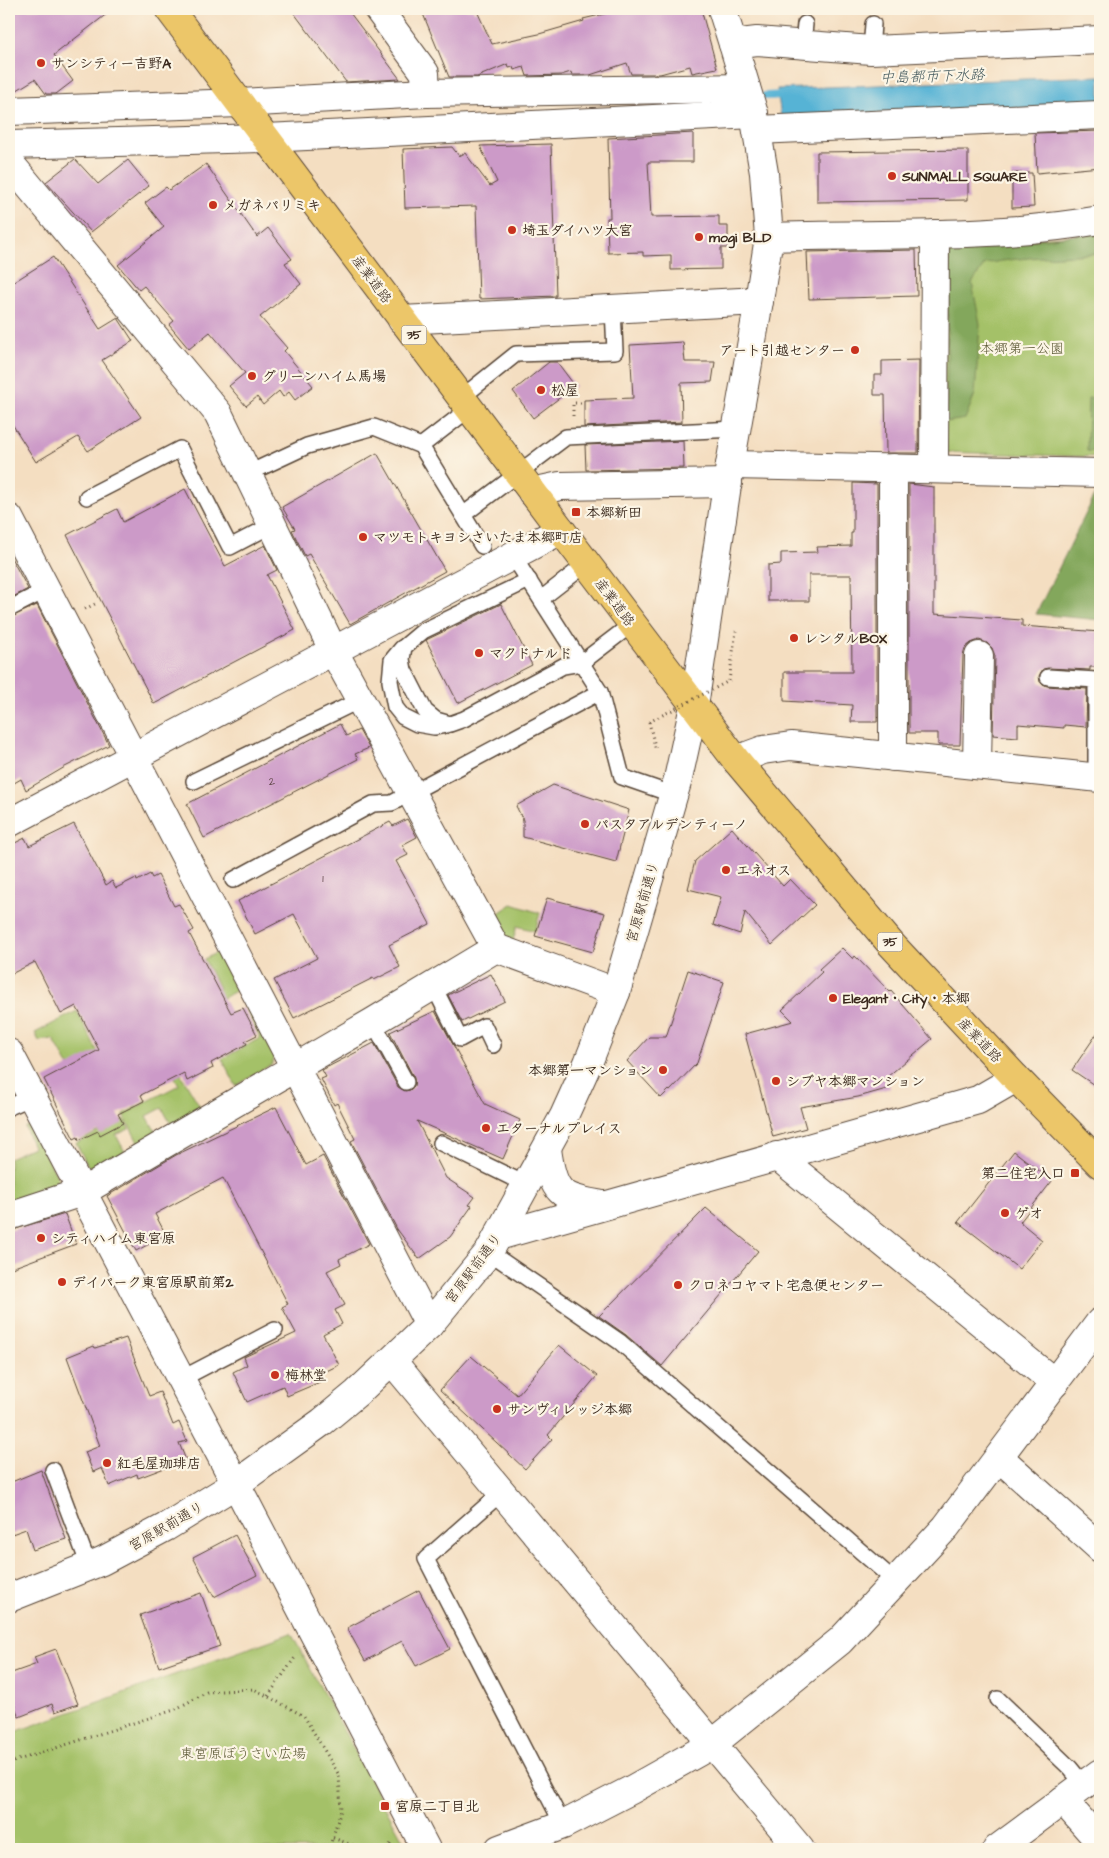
<svg xmlns="http://www.w3.org/2000/svg" width="1109" height="1858" font-family="'Architects Daughter','Klee One',sans-serif">
	<style>
		.green { fill: #a4c168; stroke: #707643 }
		.forest { fill: #83a75c; stroke: #5f683d }
		.water { fill: #57b3d5; stroke: #496e7a }
		.lines { fill: none; stroke-linecap: round; stroke-linejoin: round }
		.stream { stroke: #57b3d5; stroke-width: 8 }
		.building { fill: #cc9ac8 }
		.service-casing { stroke: #574536; stroke-width: 18 }
		.minor-casing { stroke: #574536; stroke-width: 30 }
		.tertiary-casing { stroke: #574536; stroke-width: 30 }
		.primary-casing { stroke: #574536; stroke-width: 30 }
		.path { stroke: #574536; stroke-width: 3; stroke-dasharray: 1 4; stroke-linecap: butt }
		.service { stroke: #fff; stroke-width: 15 }
		.minor { stroke: #fff; stroke-width: 28 }
		.tertiary { stroke: #fff; stroke-width: 28 }
		.primary { stroke: #ecc669; stroke-width: 28 }
		.path-bridge { stroke: #574536; stroke-width: 3; stroke-dasharray: 1 4; stroke-linecap: butt }
		.poi-dot { fill: #c8321e; stroke: #fcf5e5; stroke-width: 2 }
		.labels { text-anchor: middle; stroke-width: 4.5; stroke-linejoin: round; paint-order: stroke }
		.number-label { font-size: 11px; fill: #5f4648 }
		.shield { fill: #fcf5e5; stroke: #75675a; stroke-width: 1 }
		.shield-label { font-size: 12px; font-weight: bold; fill: #3b2a1e }
		.poi-label { font-size: 14px; font-weight: bold; fill: #3b2a1e; stroke: #fcf5e5; text-anchor: start }
		.street-label { font-size: 14px; fill: #3b2a1e; stroke: #fcf5e5 }
		.park-label { font-size: 14px; fill: #5a5734; stroke: #fcf5e5 }
		.water-label { font-size: 15px; font-style: italic; fill: #455a5e; stroke: #fcf5e5 }
	</style>
	<rect width="100%" height="100%" fill="#fcf5e5"/>
	<filter id="ink" filterUnits="userSpaceOnUse"><feTurbulence type="fractalNoise" baseFrequency=".02" numOctaves="2"/><feDisplacementMap in="SourceGraphic" scale="10" xChannelSelector="R" yChannelSelector="G"/><feConvolveMatrix kernelMatrix="1 2 1 2 8 2 1 2 1" color-interpolation-filters="sRGB"/></filter>
	<filter id="wash" filterUnits="userSpaceOnUse"><feTurbulence type="fractalNoise" baseFrequency=".0096" numOctaves="4" result="noise"/><feDisplacementMap in="SourceGraphic" scale="20" xChannelSelector="R" yChannelSelector="G"/><feGaussianBlur stdDeviation="1.12" result="paint"/><feColorMatrix in="noise" values="0 0 0 0 0 0 0 0 0 0 0 0 0 0 0 0 0 1.4 0 .05"/><feComposite in="paint" operator="in"/></filter>
	<g filter="url(#wash)">
		<rect width="100%" height="100%" fill="#f4dec1"/>
		<g class="green">
			<path d="M 1100,234 L 1100,457 L 943,452 L 944,243 Z"/>
			<path d="M 512,904 L 540,913 L 535,931 L 517,926 L 512,944 L 503,939 L 491,918 Z"/>
			<path d="M 222,950 L 241,988 L 195,1014 L 179,1009 L 219,988 L 204,959 Z"/>
			<path d="M 250,1003 L 276,1054 L 272,1064 L 236,1086 L 222,1059 L 260,1038 L 245,1006 Z"/>
			<path d="M 77,1011 L 103,1062 L 83,1091 L 53,1039 L 39,1041 L 35,1033 Z"/>
			<path d="M 170,1056 L 201,1108 L 172,1126 L 162,1108 L 147,1116 L 157,1134 L 139,1144 L 123,1114 L 179,1085 L 165,1059 Z"/>
			<path d="M 124,1119 L 129,1129 L 116,1135 L 125,1152 L 97,1168 L 88,1166 L 76,1143 Z"/>
			<path d="M 30,1125 L 58,1178 L 57,1187 L 9,1205 L 9,1158 L 33,1147 L 25,1127 Z"/>
			<path d="M 291,1633 L 408,1849 L 9,1849 L 9,1734 Z"/>
		</g>
		<g class="forest">
			<path d="M 1100,232 L 1100,253 C 1062,257 1022,256 985,264 L 972,283 L 980,324 L 975,394 L 965,419 L 946,422 L 949,251 Z"/>
			<path d="M 1088,398 L 1100,398 L 1100,452 L 1087,451 Z"/>
			<path d="M 1100,485 L 1100,620 L 1036,614 Z"/>
		</g>
		<path class="water" d="M 1100,76 L 1100,106 L 781,117 L 777,89 Z"/>
		<g class="lines">
			<path class="stream" d="M 765,96 L 788,95"/>
		</g>
		<g id="blocks">
			<g class="building">
				<path d="M 9,9 L 113,9 L 54,55 L 73,81 L 56,94 L 46,94 L 35,79 L 9,95 Z"/>
				<path d="M 291,9 L 347,9 L 400,79 L 346,82 Z"/>
				<path d="M 421,9 L 473,9 L 474,12 L 477,11 L 492,44 L 539,34 L 584,21 L 583,19 L 625,9 L 701,9 L 717,68 L 692,73 L 690,66 L 660,74 L 631,74 L 627,63 L 590,75 L 572,75 L 571,72 L 561,75 L 527,76 L 524,67 L 514,70 L 513,67 L 509,68 L 508,64 L 477,77 L 449,77 Z"/>
				<path d="M 1100,131 L 1100,167 L 1037,173 L 1035,133 Z"/>
				<path d="M 693,133 L 693,162 L 648,162 L 651,217 L 719,216 L 719,226 L 728,226 L 728,248 L 721,248 L 721,269 L 671,270 L 671,255 L 643,256 L 643,252 L 608,253 L 607,218 L 610,218 L 608,138 Z"/>
				<path d="M 551,144 L 556,296 L 479,299 L 476,206 L 405,208 L 403,149 L 452,147 L 459,156 L 465,153 L 490,186 L 497,182 L 480,146 Z"/>
				<path d="M 968,150 L 968,200 L 817,202 L 817,152 Z"/>
				<path d="M 75,159 L 98,184 L 128,160 L 149,186 L 91,232 L 46,182 Z"/>
				<path d="M 206,164 L 257,237 L 268,228 L 292,259 L 285,263 L 301,284 L 260,317 L 287,348 L 284,351 L 313,386 L 295,400 L 289,392 L 283,397 L 279,391 L 263,405 L 257,397 L 246,406 L 229,386 L 245,373 L 210,332 L 189,349 L 169,325 L 174,321 L 144,286 L 139,290 L 118,265 L 164,227 L 145,203 L 166,187 L 169,190 Z"/>
				<path d="M 1012,173 L 1032,173 L 1034,207 L 1012,208 Z"/>
				<path d="M 916,250 L 917,296 L 809,299 L 807,252 Z"/>
				<path d="M 53,257 L 100,329 L 118,318 L 133,341 L 102,360 L 141,417 L 88,451 L 78,437 L 36,462 L 9,419 L 9,285 Z"/>
				<path d="M 683,342 L 685,362 L 715,362 L 712,382 L 681,383 L 682,422 L 584,427 L 584,400 L 633,398 L 630,345 Z"/>
				<path d="M 919,360 L 918,453 L 886,453 L 885,395 L 874,395 L 874,375 L 882,375 L 882,361 Z"/>
				<path d="M 549,362 L 557,362 L 575,386 L 533,418 L 513,391 Z"/>
				<path d="M 683,441 L 684,468 L 586,470 L 585,445 Z"/>
				<path d="M 377,453 L 445,571 L 350,624 L 309,554 L 305,556 L 292,530 L 295,529 L 282,507 Z"/>
				<path d="M 853,483 L 877,484 L 877,722 L 851,722 L 852,705 L 784,701 L 784,672 L 852,672 L 851,575 L 809,575 L 809,601 L 768,601 L 768,565 L 781,564 L 781,553 L 818,552 L 817,547 L 851,546 L 851,533 L 853,533 Z"/>
				<path d="M 909,484 L 934,487 L 934,614 L 1022,620 L 1022,626 L 1100,632 L 1100,667 L 1090,667 L 1090,670 L 1048,668 L 1043,669 L 1039,676 L 1040,682 L 1047,686 L 1087,689 L 1086,727 L 1064,725 L 1064,728 L 1018,724 L 1018,737 L 993,735 L 995,656 L 992,648 L 987,643 L 979,640 L 971,643 L 965,648 L 963,655 L 960,745 L 938,745 L 938,733 L 909,733 Z"/>
				<path d="M 185,489 L 225,566 L 265,545 L 277,570 L 267,575 L 295,630 L 154,704 L 67,535 L 117,509 L 123,522 Z"/>
				<path d="M 9,554 L 28,589 L 9,599 Z"/>
				<path d="M 501,604 L 532,665 L 458,703 L 426,640 Z"/>
				<path d="M 37,605 L 109,745 L 65,767 L 26,790 L 21,779 L 9,786 L 9,618 Z"/>
				<path d="M 340,724 L 346,736 L 359,730 L 369,748 L 355,754 L 358,759 L 204,838 L 187,804 Z"/>
				<path d="M 553,785 L 629,810 L 616,862 L 523,837 L 523,820 L 516,806 Z"/>
				<path d="M 407,819 L 417,837 L 402,845 L 408,855 L 396,861 L 430,924 L 389,945 L 400,967 L 374,980 L 373,978 L 294,1018 L 274,980 L 317,958 L 294,914 L 255,934 L 238,901 L 390,822 L 393,826 Z"/>
				<path d="M 74,824 L 106,885 L 112,881 L 116,888 L 136,878 L 137,881 L 150,874 L 152,878 L 158,875 L 174,906 L 179,904 L 194,930 L 189,933 L 231,1013 L 243,1008 L 257,1035 L 245,1041 L 247,1044 L 211,1063 L 213,1068 L 187,1081 L 184,1073 L 141,1095 L 144,1101 L 118,1114 L 123,1123 L 100,1135 L 98,1131 L 79,1140 L 78,1137 L 74,1139 L 44,1079 L 99,1050 L 76,1006 L 61,1014 L 35,962 L 9,975 L 9,846 L 25,838 L 29,846 Z"/>
				<path d="M 732,828 L 783,886 L 790,879 L 815,905 L 772,945 L 745,912 L 740,934 L 713,925 L 721,897 L 688,889 L 695,861 Z"/>
				<path d="M 547,898 L 605,913 L 593,952 L 535,936 Z"/>
				<path d="M 842,948 L 853,959 L 855,956 L 890,992 L 891,991 L 932,1039 L 887,1077 L 890,1088 L 858,1097 L 800,1107 L 806,1128 L 773,1137 L 745,1034 L 793,1021 L 782,1010 L 822,972 L 819,969 Z"/>
				<path d="M 688,970 L 724,982 L 697,1063 L 670,1091 L 669,1090 L 661,1098 L 627,1061 L 649,1037 L 666,1037 Z"/>
				<path d="M 491,974 L 505,1001 L 462,1022 L 448,995 Z"/>
				<path d="M 435,1011 L 485,1104 L 520,1120 L 503,1159 L 417,1121 L 446,1178 L 475,1197 L 469,1205 L 472,1206 L 450,1237 L 419,1259 L 397,1229 L 351,1141 L 355,1139 L 337,1103 L 334,1105 L 321,1079 L 326,1077 L 322,1070 L 374,1043 L 398,1087 L 405,1091 L 410,1090 L 414,1086 L 414,1078 L 390,1032 Z"/>
				<path d="M 1100,1029 L 1100,1089 L 1072,1070 Z"/>
				<path d="M 276,1107 L 306,1165 L 323,1156 L 369,1244 L 339,1259 L 341,1264 L 327,1271 L 345,1305 L 335,1310 L 342,1324 L 323,1334 L 339,1365 L 316,1376 L 320,1382 L 287,1396 L 283,1386 L 247,1402 L 233,1372 L 247,1365 L 244,1357 L 296,1333 L 282,1307 L 288,1304 L 223,1178 L 155,1214 L 166,1235 L 136,1251 L 107,1196 L 176,1155 Z"/>
				<path d="M 1014,1151 L 1052,1181 L 1020,1222 L 1042,1240 L 1019,1269 L 958,1222 Z"/>
				<path d="M 706,1208 L 758,1251 L 662,1366 L 626,1335 L 599,1316 Z"/>
				<path d="M 65,1214 L 76,1244 L 9,1269 L 9,1231 Z"/>
				<path d="M 126,1338 L 149,1396 L 160,1392 L 173,1425 L 179,1422 L 187,1441 L 179,1443 L 186,1460 L 138,1478 L 137,1474 L 109,1486 L 102,1468 L 93,1472 L 85,1452 L 100,1446 L 67,1357 L 94,1346 L 95,1348 Z"/>
				<path d="M 559,1345 L 597,1376 L 548,1435 L 552,1439 L 525,1469 L 440,1390 L 471,1356 L 517,1395 Z"/>
				<path d="M 41,1470 L 66,1539 L 33,1550 L 26,1529 L 9,1535 L 9,1483 Z"/>
				<path d="M 235,1535 L 257,1575 L 214,1597 L 193,1557 Z"/>
				<path d="M 419,1590 L 450,1649 L 416,1666 L 402,1641 L 365,1661 L 347,1628 Z"/>
				<path d="M 201,1593 L 220,1646 L 159,1667 L 140,1615 Z"/>
				<path d="M 56,1649 L 78,1704 L 55,1712 L 52,1704 L 19,1717 L 9,1692 L 9,1674 L 37,1664 L 34,1657 Z"/>
			</g>
		</g>
	</g>
	<g filter="url(#ink)">
		<use href="#blocks" fill-opacity="0" stroke="#574536" stroke-width="1"/>
		<g class="lines">
			<g class="service-casing">
				<g id="service">
					<path d="M 803,44 L 805,24"/>
					<path d="M 871,50 L 873,24"/>
					<path d="M 461,398 L 516,354 L 615,351 L 613,309"/>
					<path d="M 421,446 L 469,409"/>
					<path d="M 247,474 L 307,446 L 374,427 L 421,446 L 482,546"/>
					<path d="M 87,497 L 180,449 L 230,547 L 272,525"/>
					<path d="M 463,515 L 566,437 L 736,429"/>
					<path d="M 513,556 L 600,692 L 622,777 L 674,795"/>
					<path d="M 529,580 L 423,631 L 404,647 L 402,659 L 404,670 L 425,711 L 436,720 L 450,724 L 464,719 L 563,666 L 581,663 L 632,624"/>
					<path d="M 541,599 L 586,564"/>
					<path d="M 9,609 L 46,590"/>
					<path d="M 402,648 L 392,660 L 390,681 L 395,707 L 403,717 L 417,724 L 434,727 L 446,725"/>
					<path d="M 1048,677 L 1096,680 L 1096,777"/>
					<path d="M 194,781 L 362,699"/>
					<path d="M 233,880 L 373,804 L 392,803 L 600,692"/>
					<path d="M 433,985 L 460,1039 L 484,1026 L 493,1045"/>
					<path d="M 373,1022 L 406,1082"/>
					<path d="M 9,1107 L 32,1097"/>
					<path d="M 441,1143 L 527,1185"/>
					<path d="M 489,1252 L 620,1342 L 896,1582"/>
					<path d="M 181,1379 L 275,1330"/>
					<path d="M 53,1470 L 89,1566"/>
					<path d="M 502,1492 L 426,1559 L 563,1825"/>
					<path d="M 998,1699 L 1070,1768 L 1084,1785"/>
				</g>
			</g>
			<g class="minor-casing">
				<g id="minor">
					<path d="M 378,9 L 425,73 L 426,93"/>
					<path d="M 722,9 L 733,44"/>
					<path d="M 9,111 L 240,103 L 426,93 L 746,88"/>
					<path d="M 757,130 L 1100,115"/>
					<path d="M 9,145 L 266,138 L 754,114"/>
					<path d="M 9,162 L 218,413 L 334,652 L 496,948 L 616,992"/>
					<path d="M 769,237 C 879,233 991,239 1100,220"/>
					<path d="M 402,320 L 759,301"/>
					<path d="M 730,465 L 1100,473"/>
					<path d="M 893,468 L 893,757"/>
					<path d="M 934,469 L 935,234"/>
					<path d="M 532,492 L 560,486 L 728,483"/>
					<path d="M 9,518 L 429,1325"/>
					<path d="M 736,760 L 763,750 L 791,746 L 1100,778"/>
					<path d="M 977,765 L 979,656"/>
					<path d="M 9,823 L 561,530"/>
					<path d="M 9,1053 L 236,1484"/>
					<path d="M 777,1156 L 1055,1383"/>
					<path d="M 9,1216 L 82,1192 L 373,1022 L 496,948"/>
					<path d="M 392,1361 L 800,1849"/>
					<path d="M 1000,1458 L 1100,1548"/>
					<path d="M 1063,1800 L 1100,1842"/>
					<path d="M 499,1849 L 563,1825 L 631,1790 L 711,1745 L 840,1641 L 946,1527 L 1100,1322"/>
				</g>
			</g>
			<g class="tertiary-casing">
				<g id="tertiary">
					<path d="M 547,1149 C 553,1193 559,1198 603,1205"/>
					<path d="M 498,1236 L 978,1100 L 1016,1078"/>
					<path d="M 236,1484 L 426,1849"/>
					<path d="M 9,1598 L 102,1561 L 166,1527 L 236,1484 L 322,1422 L 357,1393 L 429,1325 L 489,1252 L 564,1116 L 588,1063 L 616,992 L 678,779 L 694,706 L 730,465 L 759,301 L 769,237 L 764,173 L 754,114 L 733,44 L 757,41 L 871,50 L 1100,40"/>
					<path d="M 997,1849 L 1100,1773"/>
				</g>
			</g>
			<g class="primary-casing">
				<path id="primary" d="M 169,9 L 561,530 L 736,760 L 891,944 L 1016,1078 L 1100,1164"/>
			</g>
			<g class="path">
				<path d="M 573,416 L 573,403 L 584,403"/>
				<path d="M 85,609 L 95,604"/>
				<path d="M 729,681 L 736,631"/>
				<path d="M 649,722 L 656,751"/>
				<path d="M 268,1696 L 296,1656"/>
				<path d="M 9,1763 L 174,1710 L 207,1692 L 254,1689 L 304,1716 L 339,1775 L 341,1810 L 329,1849"/>
				<path d="M 333,1838 L 363,1849"/>
				<path d="M 387,1849 L 393,1841"/>
			</g>
			<use href="#service" class="service"/>
			<use href="#minor" class="minor"/>
			<use href="#tertiary" class="tertiary"/>
			<use href="#primary" class="primary"/>
			<path class="path-bridge" d="M 649,722 L 729,681"/>
		</g>
	</g>
	<g class="poi-dot">
		<circle cx="41" cy="63" r="5"/>
		<circle cx="892" cy="176" r="5"/>
		<circle cx="213" cy="205" r="5"/>
		<circle cx="512" cy="230" r="5"/>
		<circle cx="699" cy="237" r="5"/>
		<circle cx="855" cy="350" r="5"/>
		<circle cx="252" cy="376" r="5"/>
		<circle cx="541" cy="390" r="5"/>
		<rect x="571" y="507" width="10" height="10" rx="2.5"/>
		<circle cx="363" cy="537" r="5"/>
		<circle cx="794" cy="638" r="5"/>
		<circle cx="479" cy="653" r="5"/>
		<circle cx="585" cy="824" r="5"/>
		<circle cx="726" cy="870" r="5"/>
		<circle cx="833" cy="998" r="5"/>
		<circle cx="663" cy="1070" r="5"/>
		<circle cx="776" cy="1081" r="5"/>
		<circle cx="486" cy="1128" r="5"/>
		<rect x="1070" y="1168" width="10" height="10" rx="2.5"/>
		<circle cx="1005" cy="1213" r="5"/>
		<circle cx="41" cy="1238" r="5"/>
		<circle cx="62" cy="1282" r="5"/>
		<circle cx="678" cy="1285" r="5"/>
		<circle cx="275" cy="1375" r="5"/>
		<circle cx="497" cy="1409" r="5"/>
		<circle cx="107" cy="1463" r="5"/>
		<rect x="380" y="1801" width="10" height="10" rx="2.5"/>
	</g>
	<g class="labels">
		<g class="number-label">
			<text x="272" y="785">2</text>
			<text x="323" y="882">1</text>
		</g>
		<g class="shield">
			<rect x="401.5" y="325.5" width="25" height="19" rx="4"/>
			<rect x="877.5" y="932.5" width="25" height="19" rx="4"/>
		</g>
		<g class="shield-label">
			<text x="414" y="339">35</text>
			<text x="890" y="946">35</text>
		</g>
		<g class="poi-label">
			<text x="51" y="68">サンシティー吉野A</text>
			<text x="902" y="181">SUNMALL SQUARE</text>
			<text x="223" y="210">メガネパリミキ</text>
			<text x="522" y="235">埼玉ダイハツ大宮</text>
			<text x="709" y="242">mogi BLD</text>
			<text x="845" y="355" text-anchor="end">アート引越センター</text>
			<text x="262" y="381">グリーンハイム馬場</text>
			<text x="551" y="395">松屋</text>
			<text x="586" y="517">本郷新田</text>
			<text x="373" y="542">マツモトキヨシさいたま本郷町店</text>
			<text x="804" y="643">レンタルBOX</text>
			<text x="489" y="658">マクドナルド</text>
			<text x="595" y="829">パスタアルデンティーノ</text>
			<text x="736" y="875">エネオス</text>
			<text x="843" y="1003">Elegant・City・本郷</text>
			<text x="653" y="1075" text-anchor="end">本郷第一マンション</text>
			<text x="786" y="1086">シブヤ本郷マンション</text>
			<text x="496" y="1133">エターナルプレイス</text>
			<text x="1065" y="1178" text-anchor="end">第二住宅入口</text>
			<text x="1015" y="1218">ゲオ</text>
			<text x="51" y="1243">シティハイム東宮原</text>
			<text x="72" y="1287">デイパーク東宮原駅前第2</text>
			<text x="688" y="1290">クロネコヤマト宅急便センター</text>
			<text x="285" y="1380">梅林堂</text>
			<text x="507" y="1414">サンヴィレッジ本郷</text>
			<text x="117" y="1468">紅毛屋珈琲店</text>
			<text x="395" y="1811">宮原二丁目北</text>
		</g>
		<g class="street-label">
			<text transform="translate(372 279) rotate(53)" y="5">産業道路</text>
			<text transform="translate(615 602) rotate(53)" y="5">産業道路</text>
			<text transform="translate(642 902) rotate(-74)" y="5">宮原駅前通り</text>
			<text transform="translate(980 1040) rotate(46)" y="5">産業道路</text>
			<text transform="translate(473 1268) rotate(-53)" y="5">宮原駅前通り</text>
			<text transform="translate(166 1526) rotate(-30)" y="5">宮原駅前通り</text>
		</g>
		<g class="park-label">
			<text x="1022" y="353">本郷第一公園</text>
			<text x="243" y="1758">東宮原ぼうさい広場</text>
		</g>
		<g class="water-label">
			<text transform="translate(932 76) rotate(-2)" y="5">中島都市下水路</text>
		</g>
	</g>
	<rect width="1109" height="1858" fill="none" stroke="#fcf5e5" stroke-width="30"/>
</svg>
